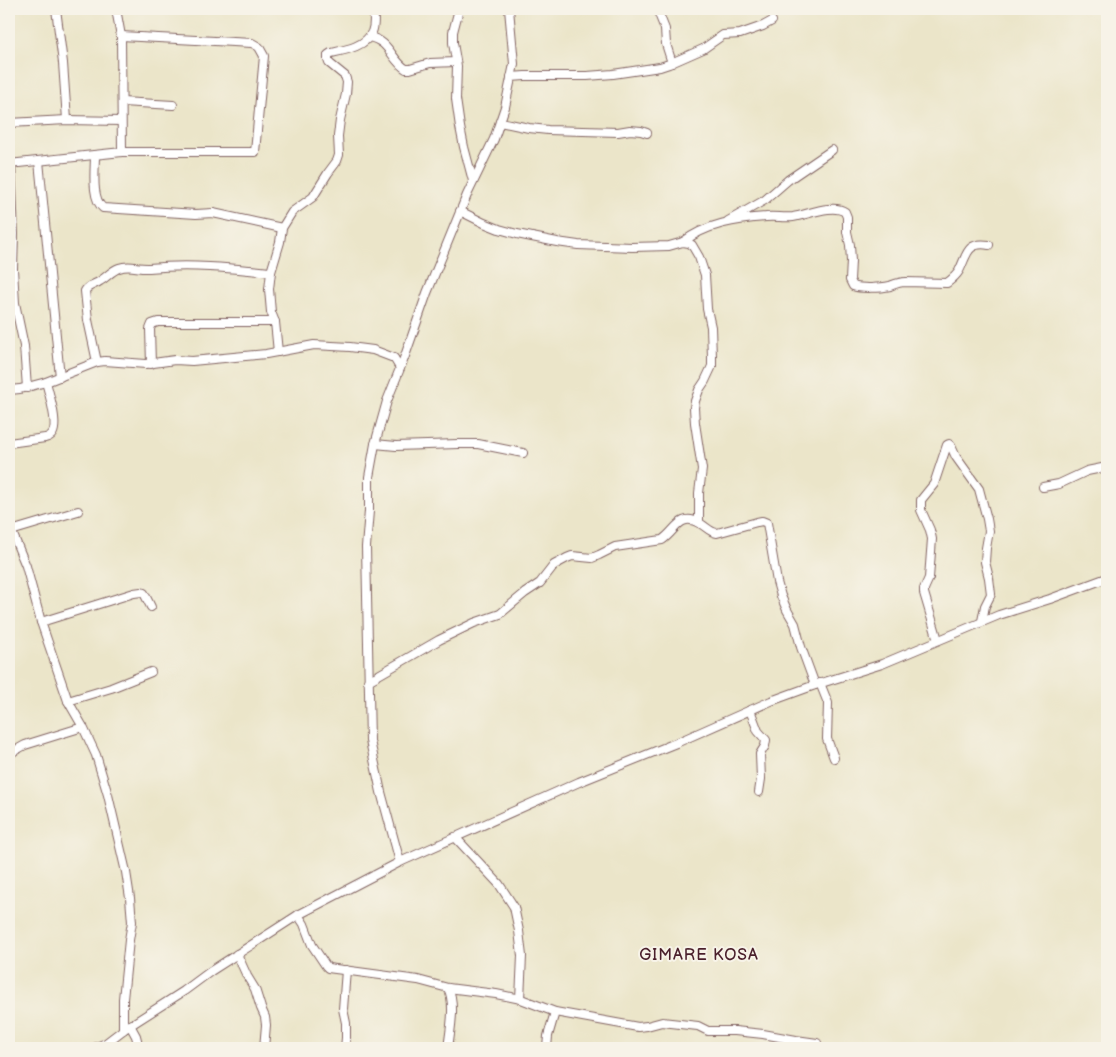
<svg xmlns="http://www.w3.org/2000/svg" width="1116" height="1057" font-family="'Balsamiq Sans',sans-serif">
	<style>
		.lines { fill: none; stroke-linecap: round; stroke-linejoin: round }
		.minor-casing { stroke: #826462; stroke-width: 10 }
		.minor { stroke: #fff; stroke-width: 8 }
		.labels { text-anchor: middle; stroke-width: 4; stroke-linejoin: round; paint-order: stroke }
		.quarter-label { font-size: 16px; letter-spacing: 1px; fill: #4a1f2b; stroke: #f7f3e8 }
	</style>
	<rect width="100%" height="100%" fill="#f7f3e8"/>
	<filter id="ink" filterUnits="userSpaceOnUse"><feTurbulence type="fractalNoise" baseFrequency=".02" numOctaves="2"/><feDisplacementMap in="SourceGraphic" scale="10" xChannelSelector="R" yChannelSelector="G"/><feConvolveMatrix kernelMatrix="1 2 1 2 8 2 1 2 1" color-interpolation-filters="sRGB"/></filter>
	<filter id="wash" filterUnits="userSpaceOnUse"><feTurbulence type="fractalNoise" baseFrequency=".0096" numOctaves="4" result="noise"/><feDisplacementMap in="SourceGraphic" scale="20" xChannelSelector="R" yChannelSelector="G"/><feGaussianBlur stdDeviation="1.12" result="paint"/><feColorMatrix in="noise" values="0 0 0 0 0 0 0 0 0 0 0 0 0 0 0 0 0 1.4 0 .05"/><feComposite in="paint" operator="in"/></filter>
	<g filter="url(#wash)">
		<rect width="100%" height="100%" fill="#ebe5c9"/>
	</g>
	<g filter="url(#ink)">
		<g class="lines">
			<g class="minor-casing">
				<g id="minor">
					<path d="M 56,9 L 63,63 L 67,120"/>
					<path d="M 116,9 L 121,36 L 122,152"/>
					<path d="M 459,9 L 453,32 L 453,43 L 457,66 L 456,99 L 460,127 L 464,147 L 473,181"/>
					<path d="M 657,9 L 665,29 L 666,44 L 672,63"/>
					<path d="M 369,37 C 390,41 391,60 406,69 L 410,69 L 430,63 L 456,62"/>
					<path d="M 511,77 L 525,76 L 587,76 L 613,74 L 660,67 L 669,64 L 703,49 L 723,35 L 740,34 L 763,26 L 772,21"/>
					<path d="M 122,102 L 173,105"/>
					<path d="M 500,122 L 529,128 L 548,130 L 618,132 L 630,130 L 641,131 L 647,133"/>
					<path d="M 9,123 L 67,120 L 121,121"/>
					<path d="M 95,155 C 95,170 91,199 103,208 L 196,214 L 213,213 L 282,228"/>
					<path d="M 39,161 L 60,377"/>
					<path d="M 9,164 L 122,152 L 255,152 L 264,56 L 259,47 L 252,43 L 121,36"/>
					<path d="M 11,164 L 14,234 L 13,269 L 15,303 L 24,346 L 27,388"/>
					<path d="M 460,211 L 484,223 L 499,229 L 517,234 L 557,242 L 578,245 L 632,247 L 669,246 L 683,242 L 689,243 L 692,245 L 699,257 L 705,275 L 707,309 L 711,327 L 712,357 L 712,366 L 705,381 L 699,390 L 695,401 L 694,408 L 695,423 L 702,469 L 699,493 L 699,523"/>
					<path d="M 728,221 L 765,200 L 788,180 L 832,150"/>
					<path d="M 683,242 C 706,224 737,219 766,217 C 775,216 784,218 793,217 C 807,215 833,203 845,212 L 847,217 L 847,232 L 850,245 L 851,261 L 850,280 L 853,286 C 861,289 881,288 890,286 C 895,284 899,282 905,282 L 947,283 C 951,280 956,276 959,271 C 967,256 966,241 989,245"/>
					<path d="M 278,352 L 275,322 L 271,312 L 269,289 L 271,272 L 280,242 L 282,228 L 292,212 L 313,197 L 328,173 L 337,161 L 339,155 L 338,136 L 340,120 L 346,94 L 347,82 L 345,76 L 329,63 L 328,60 L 328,55 L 331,53 C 345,50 365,47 372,32 C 375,25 374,16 373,9"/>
					<path d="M 97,362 L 88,320 L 85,291 C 88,285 95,285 100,281 C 107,277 111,271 119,268 C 130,264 138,269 149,268 C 190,264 230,268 271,272"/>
					<path d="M 151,364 L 150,329 L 152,324 L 158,322 L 275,322"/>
					<path d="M 9,390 L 20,389 L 46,382 L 97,362 L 105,361 L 146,364 L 175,360 L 192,361 L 266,354 L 314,345 L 350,347 L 373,350 L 394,358 L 400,368"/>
					<path d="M 9,443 L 45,438 C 48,437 50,437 52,434 C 59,426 49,393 46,382"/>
					<path d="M 375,444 L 396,446 L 458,444 L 478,444 L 523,453"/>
					<path d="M 1043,487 L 1059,484 L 1087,471 L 1107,467"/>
					<path d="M 9,525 L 26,566 L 41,622 L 68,701 L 83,727 L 96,755 L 108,795 L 126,872 L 130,898 L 132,922 L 129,940 L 123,999 L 123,1030"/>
					<path d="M 11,531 L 78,511"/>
					<path d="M 41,622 L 134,593 L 141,592 L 144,593 L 151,607"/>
					<path d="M 938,640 L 924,593 L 924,589 L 929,578 L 932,539 L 930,530 L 921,510 L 921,500 L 934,484 L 947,445 L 949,444 L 951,446 L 956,457 L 979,489 L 987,519 L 989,531 L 986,548 L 985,562 L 989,578 L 991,594 L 985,606 L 982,621"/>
					<path d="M 368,681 L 439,640 L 474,623 L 500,614 L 525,593 L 540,583 L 554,565 L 567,558 L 572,556 L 592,558 L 599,555 L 615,547 L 662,540 C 675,532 680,512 699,523 C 706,526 709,532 717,533 L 757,522 L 762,521 L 767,523 L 777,582 L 781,596 L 787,610 L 795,624 L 801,647 L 815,685"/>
					<path d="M 820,683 L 828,703 L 827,739 L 834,758"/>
					<path d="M 68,701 L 111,688 L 151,672"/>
					<path d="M 750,710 L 758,731 L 766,740 L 765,746 L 760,754 L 761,779 L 759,792"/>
					<path d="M 9,754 L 25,745 L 83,727"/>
					<path d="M 455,837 L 499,884 L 514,907 L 519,931 L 522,956 L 520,999"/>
					<path d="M 400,862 L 381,792 L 370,741 L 366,547 L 369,511 L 369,477 L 375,444 L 387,401 L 405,356 L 427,293 L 467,195 L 494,139 L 505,107 L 514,64 L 509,9"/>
					<path d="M 298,915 L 304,924 L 312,945 L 326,966 L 328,968 L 418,980 L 448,988 L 496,994 L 521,999 L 555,1012 L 638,1027 L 647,1026 L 662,1022 L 698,1026 L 708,1031 L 735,1031 L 763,1034 L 796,1040 L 817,1043"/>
					<path d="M 237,954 L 247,976 L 255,989 L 261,1008 L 265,1017 L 266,1025 L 264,1048"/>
					<path d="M 130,1025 L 136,1036 L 139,1048"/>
					<path d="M 94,1048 L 106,1043 L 123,1030 L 184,991 L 211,971 L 298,915 L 400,862 L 579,782 L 676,743 L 771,701 L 815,685 L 882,664 L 999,615 L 1050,599 L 1107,578"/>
					<path d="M 345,1048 L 346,1038 L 346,1023 L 343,1009 L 346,970"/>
					<path d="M 448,1048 C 450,1032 456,1003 448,988"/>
					<path d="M 547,1048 L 548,1036 L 555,1012"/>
				</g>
			</g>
			<use href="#minor" class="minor"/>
		</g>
	</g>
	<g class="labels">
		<g class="quarter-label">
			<text x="699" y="960">GIMARE KOSA</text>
		</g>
	</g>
	<rect width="1116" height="1057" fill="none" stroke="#f7f3e8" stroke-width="30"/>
</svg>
